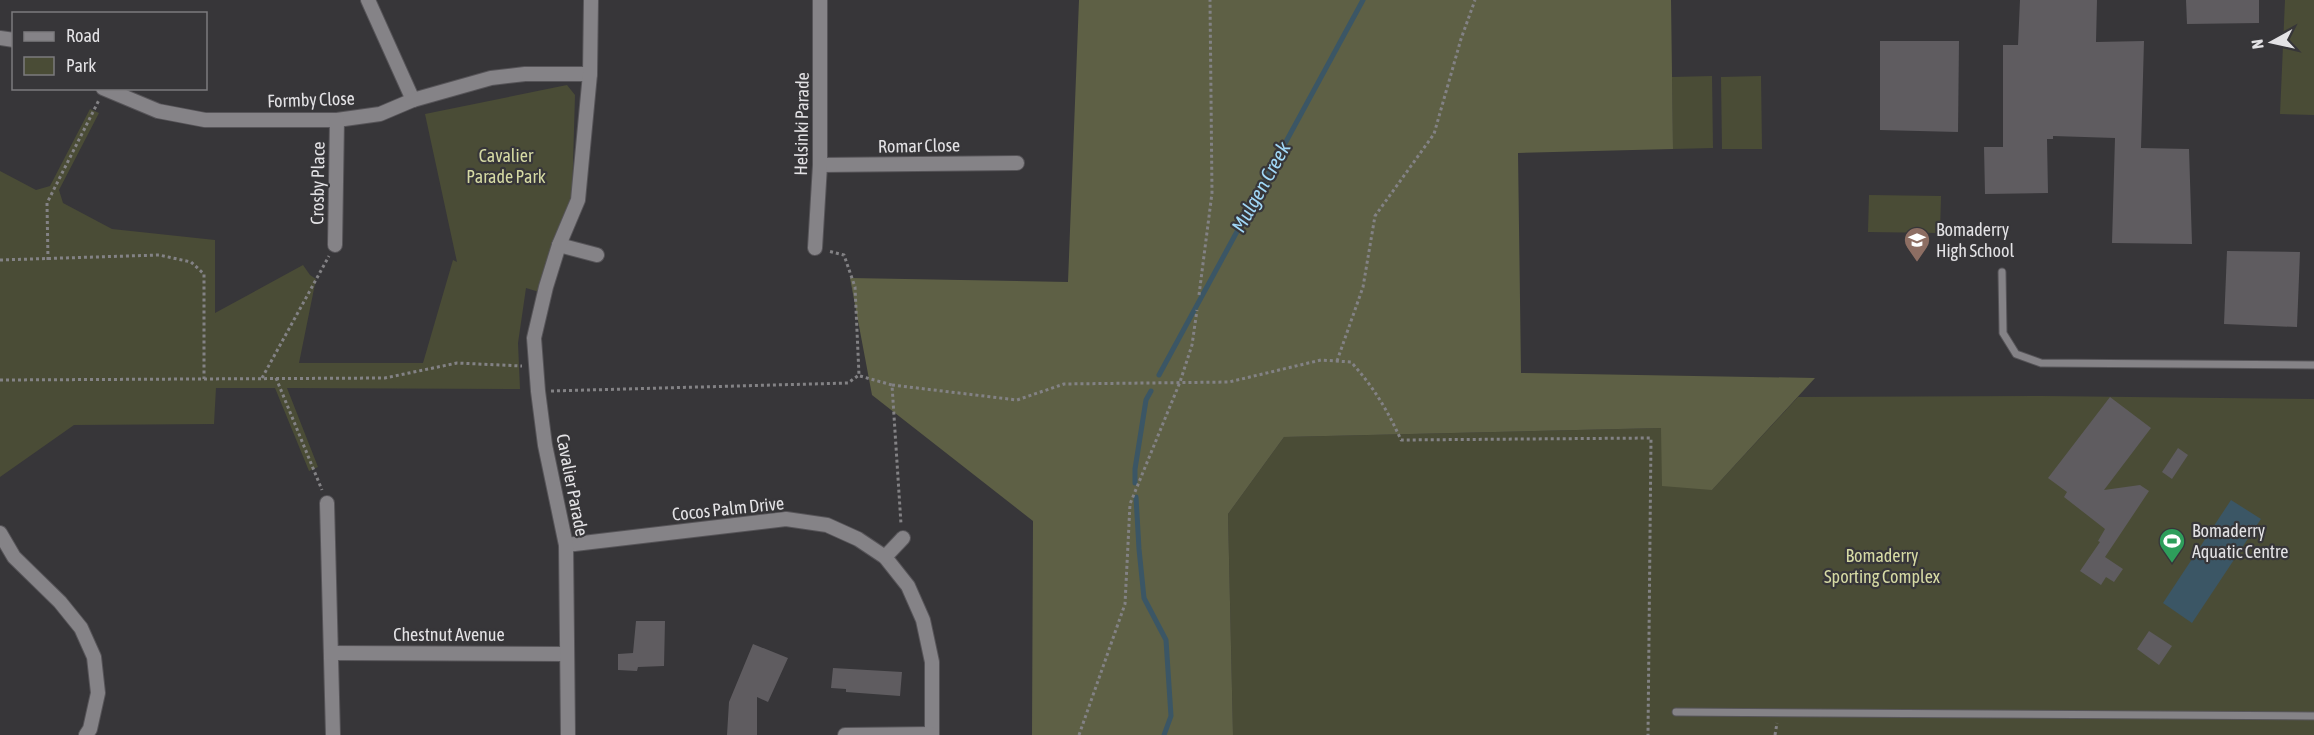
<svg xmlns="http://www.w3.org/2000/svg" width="2314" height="735" font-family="'Asap Condensed',sans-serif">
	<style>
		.green { fill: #4a4c36 }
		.forest { fill: #5e6045 }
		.water { fill: #3b5665 }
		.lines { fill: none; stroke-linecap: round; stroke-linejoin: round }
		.stream { stroke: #3b5665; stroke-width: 5 }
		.building { fill: #5f5c60 }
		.lane-casing { stroke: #565458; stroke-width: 9 }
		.street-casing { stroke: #565458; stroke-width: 16 }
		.path { stroke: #838285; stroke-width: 3; stroke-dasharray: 3 3; stroke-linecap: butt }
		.lane { stroke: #858387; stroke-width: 7 }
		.street { stroke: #858387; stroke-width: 14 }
		.labels { text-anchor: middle; stroke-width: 4.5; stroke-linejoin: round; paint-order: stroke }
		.street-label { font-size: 18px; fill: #e3e2e5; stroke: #373639 }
		.park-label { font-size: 18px; fill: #d6daa4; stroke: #373639 }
		.poi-label { font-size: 18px; fill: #e3e2e5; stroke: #373639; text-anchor: start }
		.water-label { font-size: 20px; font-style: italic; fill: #a1d8f7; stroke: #373639 }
	</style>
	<rect width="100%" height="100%" fill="#373639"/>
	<g class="green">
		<path d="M 2285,0 L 2314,0 L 2314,115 L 2280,114 Z"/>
		<path d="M 1712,76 L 1713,148 L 1673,149 L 1672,77 Z"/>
		<path d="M 1761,76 L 1762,149 L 1722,149 L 1721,77 Z"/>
		<path d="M 567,85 L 575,95 L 572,197 L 539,292 L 526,288 L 518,343 L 520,389 L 287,388 L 318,467 L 309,471 L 275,388 L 216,388 L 214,424 L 74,425 L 0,477 L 0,171 L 36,190 L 50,186 L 90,109 L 99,113 L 59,190 L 63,203 L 112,229 L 215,240 L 215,313 L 303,265 L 310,275 L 316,279 L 299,363 L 423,363 L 453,260 L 457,262 L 425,114 Z"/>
		<path d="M 1869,195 L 1941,196 L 1940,233 L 1868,232 Z"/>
		<path d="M 2043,396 L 2314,399 L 2314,735 L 1233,735 L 1228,514 L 1284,437 L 1661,428 L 1712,490 L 1798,397 Z"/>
	</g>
	<path class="forest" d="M 1079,0 L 1671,0 L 1673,149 L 1518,153 L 1521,373 L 1815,378 L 1712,490 L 1662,486 L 1661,428 L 1284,437 L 1228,514 L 1233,735 L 1032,735 L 1033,521 L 872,395 L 850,278 L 1068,282 Z"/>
	<path class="water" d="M 2231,500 L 2261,519 L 2192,623 L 2163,603 Z"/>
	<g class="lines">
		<g class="stream">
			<path d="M 1159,375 L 1363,0"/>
			<path d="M 1135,483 L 1135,469 L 1146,400 L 1151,391"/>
			<path d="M 1136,497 L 1139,549 L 1144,598 L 1166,640 L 1171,716 L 1164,735"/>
		</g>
	</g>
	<g class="building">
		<path d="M 2020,0 L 2097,0 L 2096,42 L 2144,41 L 2141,148 L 2189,149 L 2192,244 L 2112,243 L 2115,138 L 2053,136 L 2053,139 L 2047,139 L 2048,193 L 1985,194 L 1984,147 L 2003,147 L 2003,45 L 2018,45 Z"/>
		<path d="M 2186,0 L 2259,0 L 2259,23 L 2187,24 Z"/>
		<path d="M 1880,41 L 1959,41 L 1958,132 L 1880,130 Z"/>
		<path d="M 2227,251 L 2300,252 L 2297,327 L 2224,324 Z"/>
		<path d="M 2110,397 L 2151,428 L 2104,490 L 2140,485 L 2149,491 L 2105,557 L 2123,569 L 2114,582 L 2106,577 L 2101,585 L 2080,571 L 2100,542 L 2098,541 L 2105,529 L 2064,497 L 2067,492 L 2048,478 Z"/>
		<path d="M 2178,448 L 2188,455 L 2172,479 L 2162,472 Z"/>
		<path d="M 636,621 L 665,621 L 664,666 L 638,667 L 637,671 L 618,670 L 618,654 L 633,653 Z"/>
		<path d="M 2149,631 L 2172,646 L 2159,665 L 2137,649 Z"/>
		<path d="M 753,644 L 788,658 L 768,702 L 757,697 L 757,735 L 727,735 L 729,702 Z"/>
		<path d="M 833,668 L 902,672 L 900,696 L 846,692 L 846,689 L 831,688 Z"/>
	</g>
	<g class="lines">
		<g class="lane-casing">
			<g id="lane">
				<path d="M 2002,272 L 2003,333 L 2016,354 L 2041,363 L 2314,365"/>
				<path d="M 1676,712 L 2314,716"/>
			</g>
		</g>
		<g class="street-casing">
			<g id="street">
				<path d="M 368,0 L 413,100"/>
				<path d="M 0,38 L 14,40"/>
				<path d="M 103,88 L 158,111 L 205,120 L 337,120 L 380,114 L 413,100 L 491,78 L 525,74 L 590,74"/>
				<path d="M 820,165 L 1017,163"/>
				<path d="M 335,245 L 337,120"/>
				<path d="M 559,245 L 597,255"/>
				<path d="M 815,248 L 820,165 L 820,0"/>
				<path d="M 327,503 L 333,735"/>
				<path d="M 0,533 L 14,557 L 60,602 L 81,628 L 94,657 L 98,693 L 90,729 L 86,735"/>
				<path d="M 566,545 L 786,519 L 827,525 L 858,539 L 885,557 L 908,586 L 923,620 L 932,662 L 932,735"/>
				<path d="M 885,557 L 903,538"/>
				<path d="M 331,653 L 566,654"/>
				<path d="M 568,735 L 566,545 L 545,445 L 538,391 L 534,338 L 546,287 L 559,245 L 578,200 L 590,74 L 591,0"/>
				<path d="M 845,735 L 932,734"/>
			</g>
		</g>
		<g class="path">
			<path d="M 0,260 L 159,255 L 191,262 L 204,274 L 204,379"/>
			<path d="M 48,260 L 47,203 L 99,100"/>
			<path d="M 1199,295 L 1212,193 L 1210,0"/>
			<path d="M 1337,361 L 1363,287 L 1375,216 L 1434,134 L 1461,39 L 1475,0"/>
			<path d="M 860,376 L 892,385 L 901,524"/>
			<path d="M 262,378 L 329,256"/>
			<path d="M 276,378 L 322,490"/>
			<path d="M 0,380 L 385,378 L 457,363 L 522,366"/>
			<path d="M 892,385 L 1017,400 L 1064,384 L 1229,382 L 1321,360 L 1351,362 C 1373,386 1388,411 1401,440 L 1651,438 L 1648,735"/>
			<path d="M 551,391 L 848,383 L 859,375 L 855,287 L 844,255 L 828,251"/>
			<path d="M 1079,735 L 1125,604 L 1130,504 L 1180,382 L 1192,345 L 1197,310"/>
			<path d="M 1775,735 L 1777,723"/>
		</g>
		<use href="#lane" class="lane"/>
		<use href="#street" class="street"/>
	</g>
	<defs>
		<g id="school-pin" transform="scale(1.35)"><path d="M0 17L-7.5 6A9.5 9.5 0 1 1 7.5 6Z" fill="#8d6e63" stroke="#373639"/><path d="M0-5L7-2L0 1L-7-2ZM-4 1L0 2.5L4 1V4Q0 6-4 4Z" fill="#fff"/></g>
		<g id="stadium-pin" transform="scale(1.35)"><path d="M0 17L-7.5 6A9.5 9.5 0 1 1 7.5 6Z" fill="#2e9e5b" stroke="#373639"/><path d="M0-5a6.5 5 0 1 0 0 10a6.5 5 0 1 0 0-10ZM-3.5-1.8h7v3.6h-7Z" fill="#fff"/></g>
	</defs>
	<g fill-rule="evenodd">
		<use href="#school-pin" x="1917" y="240"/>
		<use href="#stadium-pin" x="2172" y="541"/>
	</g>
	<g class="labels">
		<g class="street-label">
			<text transform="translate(311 100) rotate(-2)" y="6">Formby Close</text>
			<text transform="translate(802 124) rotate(-89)" y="6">Helsinki Parade</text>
			<text transform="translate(919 146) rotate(-1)" y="6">Romar Close</text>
			<text transform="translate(318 183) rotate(-89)" y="6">Crosby Place</text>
			<text transform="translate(572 485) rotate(79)" y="6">Cavalier Parade</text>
			<text transform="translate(728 509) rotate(-6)" y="6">Cocos Palm Drive</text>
			<text x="449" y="641">Chestnut Avenue</text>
		</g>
		<g class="park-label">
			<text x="506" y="162">Cavalier<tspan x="506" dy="21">Parade Park</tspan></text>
			<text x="1882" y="562">Bomaderry<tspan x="1882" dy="21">Sporting Complex</tspan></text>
		</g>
		<g class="poi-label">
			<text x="1936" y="236">Bomaderry<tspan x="1936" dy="21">High School</tspan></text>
			<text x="2192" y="537">Bomaderry<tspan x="2192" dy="21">Aquatic Centre</tspan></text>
		</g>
		<g class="water-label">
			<text transform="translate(1261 187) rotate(-61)" y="7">Mulgen Creek</text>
		</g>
	</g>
	<rect x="12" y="12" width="195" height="78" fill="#373639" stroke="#7c7b7e" stroke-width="1.5"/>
	<rect x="24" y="32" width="30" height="9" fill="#858387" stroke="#7c7b7e" stroke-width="1.5"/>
	<text x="66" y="42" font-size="18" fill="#e3e2e5">Road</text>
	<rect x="24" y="57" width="30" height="18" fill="#4a4c36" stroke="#7c7b7e" stroke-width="1.5"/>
	<text x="66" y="72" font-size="18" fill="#e3e2e5">Park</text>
	<g transform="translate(2272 42) rotate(262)" stroke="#373639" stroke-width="4.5" paint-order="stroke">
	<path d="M0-4.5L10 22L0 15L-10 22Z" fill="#e3e2e5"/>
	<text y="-9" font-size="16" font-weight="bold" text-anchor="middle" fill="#e3e2e5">N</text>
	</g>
</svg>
